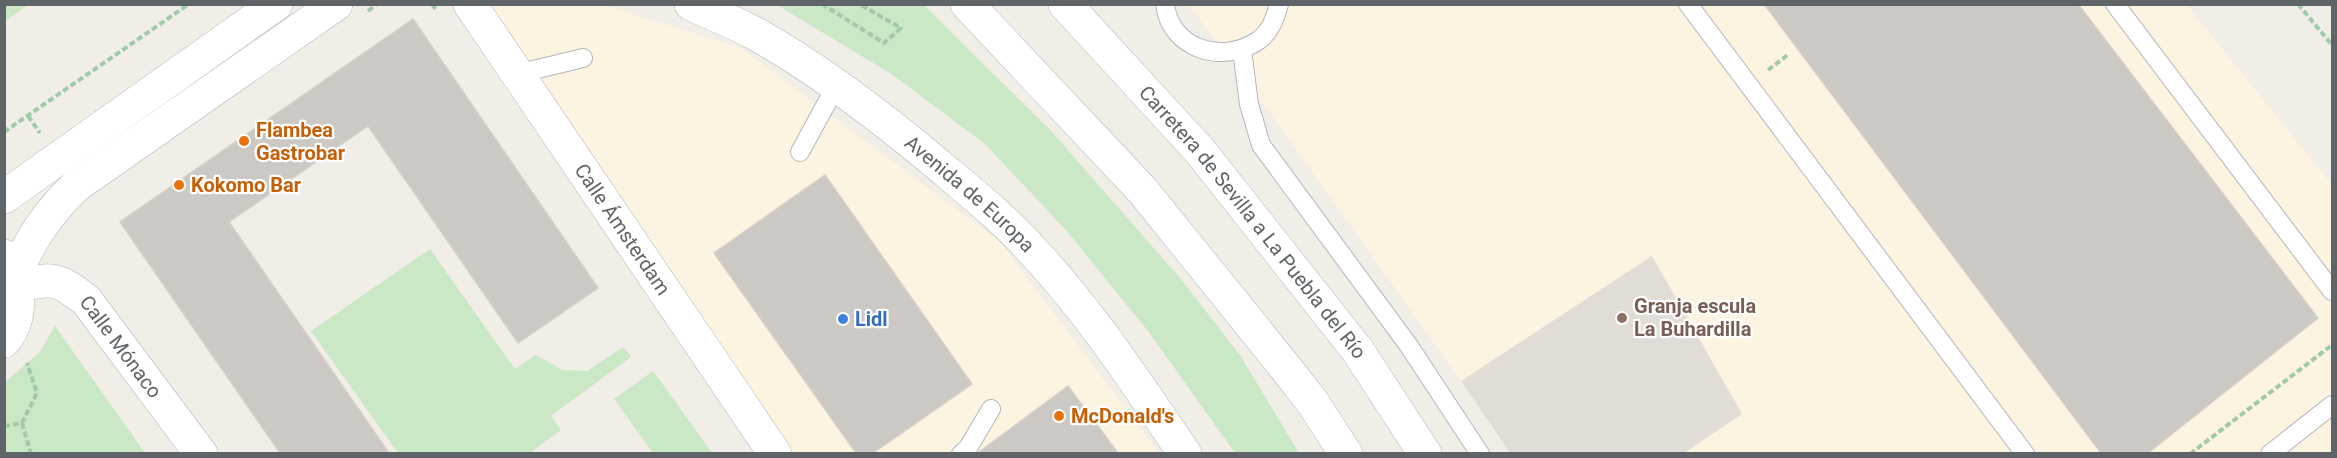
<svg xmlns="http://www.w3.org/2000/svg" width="2337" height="458" font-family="Roboto,sans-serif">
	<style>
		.commercial { fill: #fdf3e1 }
		.education { fill: #e1ddd6 }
		.green { fill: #cae7c6 }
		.building { fill: #ccc9c5; stroke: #d5cfc7; stroke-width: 1.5 }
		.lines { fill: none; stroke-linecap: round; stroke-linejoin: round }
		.service-casing { stroke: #b3b6ba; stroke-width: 20 }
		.minor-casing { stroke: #b3b6ba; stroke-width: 34 }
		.tertiary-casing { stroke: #b3b6ba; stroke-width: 34 }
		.secondary-casing { stroke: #b4b8bc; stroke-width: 34 }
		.path { stroke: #a1caa8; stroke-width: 4; stroke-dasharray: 6 3; stroke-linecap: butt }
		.service { stroke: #fff; stroke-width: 18 }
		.minor { stroke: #fff; stroke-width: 33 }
		.tertiary { stroke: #fff; stroke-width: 33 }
		.secondary { stroke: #fff; stroke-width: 33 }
		.food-dot { fill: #e8710a; stroke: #fff; stroke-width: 2 }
		.education-dot { fill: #8d6e63; stroke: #fff; stroke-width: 2 }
		.shop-dot { fill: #3f7fe0; stroke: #fff; stroke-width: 2 }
		.labels { text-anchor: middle; stroke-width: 4.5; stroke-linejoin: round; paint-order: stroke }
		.food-label { font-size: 20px; font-weight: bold; fill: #c56008; stroke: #fff; text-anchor: start }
		.street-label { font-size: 20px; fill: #5f6468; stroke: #fff }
		.education-label { font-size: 20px; font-weight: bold; fill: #785e54; stroke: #fff; text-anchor: start }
		.shop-label { font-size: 20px; font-weight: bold; fill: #366cbe; stroke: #fff; text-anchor: start }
	</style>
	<rect width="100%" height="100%" fill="#f1eee8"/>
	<g class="commercial">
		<path d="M 458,5 L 604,5 L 741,48 L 999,241 L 1159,453 L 763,453 Z"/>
		<path d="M 1189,5 L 2187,5 L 2332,185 L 2332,453 L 1684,453 L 1741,414 L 1652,256 L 1461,381 L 1279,125 Z"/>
	</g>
	<path class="education" d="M 1652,256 L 1742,414 L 1684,453 L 1510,453 L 1461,381 Z"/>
	<g class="green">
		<path d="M 5,4 L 28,4 L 28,5 L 5,21 Z"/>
		<path d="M 777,5 L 924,5 L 1052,132 L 1180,278 L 1240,355 L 1299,453 L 1235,453 L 1148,331 L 1065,229 L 985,144 L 893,75 Z"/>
		<path d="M 430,249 L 515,369 L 536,355 L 563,370 L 587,371 L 623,347 L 631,357 L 551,416 L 561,430 L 530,453 L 398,453 L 311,331 Z"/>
		<path d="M 55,326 L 145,453 L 5,453 L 5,382 L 40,352 Z"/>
		<path d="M 653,371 L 710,450 L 713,453 L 653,453 L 614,399 Z"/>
	</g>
	<g class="building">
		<path d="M 1764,4 L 2078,4 L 2318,318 L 2148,453 L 2101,453 Z"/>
		<path d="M 413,19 L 598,288 L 518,343 L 368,126 L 229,222 L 389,453 L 280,453 L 120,222 Z"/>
		<path d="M 825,175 L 972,384 L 873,453 L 856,453 L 714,253 Z"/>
		<path d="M 1068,386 L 1118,453 L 978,453 L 979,452 Z"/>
	</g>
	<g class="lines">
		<g class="service-casing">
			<g id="service">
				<path d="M 1165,4 C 1170,50 1224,65 1259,40 C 1271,31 1275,18 1279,4"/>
				<path d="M 1688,4 L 2025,454"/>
				<path d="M 2115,4 L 2332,291"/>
				<path d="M 1242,50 L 1249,104 L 1261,145 L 1409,346 L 1480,454"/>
				<path d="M 517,74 L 583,58"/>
				<path d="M 800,152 L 836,86"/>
				<path d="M 961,454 L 968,448 L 991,409"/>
				<path d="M 2270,454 L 2332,405"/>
			</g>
		</g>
		<g class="minor-casing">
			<g id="minor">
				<path id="s1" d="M 470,4 L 775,454"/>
				<path id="s2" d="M 691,4 C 712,14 734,22 754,33 C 819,69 885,120 942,168 C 973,194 1005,220 1032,250 C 1090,312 1137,384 1185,454"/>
				<path id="s3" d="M 16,286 C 53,278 56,277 86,300 L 201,454"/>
			</g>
		</g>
		<g class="tertiary-casing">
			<g id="tertiary">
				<path d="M 4,197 L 276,4"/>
				<path d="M 4,256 C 19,281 25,316 4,341"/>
				<path d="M 14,275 C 33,237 46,214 77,185 L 336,4"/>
			</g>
		</g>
		<g class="secondary-casing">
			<g id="secondary">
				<path d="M 967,4 L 1143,191 L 1285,367 L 1313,403 L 1346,454"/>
				<path id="s4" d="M 1065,4 L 1200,151 L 1358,351 L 1425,454"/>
			</g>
		</g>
		<g class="path">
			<path d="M 432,4 L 437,11"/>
			<path d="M 822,4 L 884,43 L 901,28 L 859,4"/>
			<path d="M 2298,4 L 2332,45"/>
			<path d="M 368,11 L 377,4"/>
			<path d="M 1768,70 L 1789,54"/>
			<path d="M 28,116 L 40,133"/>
			<path d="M 4,132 L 189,4"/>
			<path d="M 22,423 L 31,454"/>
			<path d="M 4,426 L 22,423 L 37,393 L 27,363"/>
			<path d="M 2190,454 L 2332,345"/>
		</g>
		<use href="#service" class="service"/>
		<use href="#minor" class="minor"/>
		<use href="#tertiary" class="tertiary"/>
		<use href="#secondary" class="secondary"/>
	</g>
	<g class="food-dot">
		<circle cx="244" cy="141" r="6"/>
		<circle cx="179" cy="185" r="6"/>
		<circle cx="1059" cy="416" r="6"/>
	</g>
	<circle class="education-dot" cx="1622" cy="318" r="6"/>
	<circle class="shop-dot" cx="843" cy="319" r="6"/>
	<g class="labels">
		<g class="food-label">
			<text x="256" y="137">Flambea<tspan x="256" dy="23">Gastrobar</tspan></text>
			<text x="191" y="192">Kokomo Bar</text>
			<text x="1071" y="423">McDonald's</text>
		</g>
		<g class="street-label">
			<text dy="7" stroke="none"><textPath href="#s2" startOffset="339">Avenida de Europa</textPath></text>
			<text dy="7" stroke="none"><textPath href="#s4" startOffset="288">Carretera de Sevilla a La Puebla del Río</textPath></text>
			<text dy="7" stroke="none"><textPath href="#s1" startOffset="272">Calle Ámsterdam</textPath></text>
			<text dy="7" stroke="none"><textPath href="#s3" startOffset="134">Calle Mónaco</textPath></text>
		</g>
		<g class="education-label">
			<text x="1634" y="313">Granja escula<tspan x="1634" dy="23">La Buhardilla</tspan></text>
		</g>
		<g class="shop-label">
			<text x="855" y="326">Lidl</text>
		</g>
	</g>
	<rect width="2337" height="458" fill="none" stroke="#5f6468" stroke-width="12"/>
</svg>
